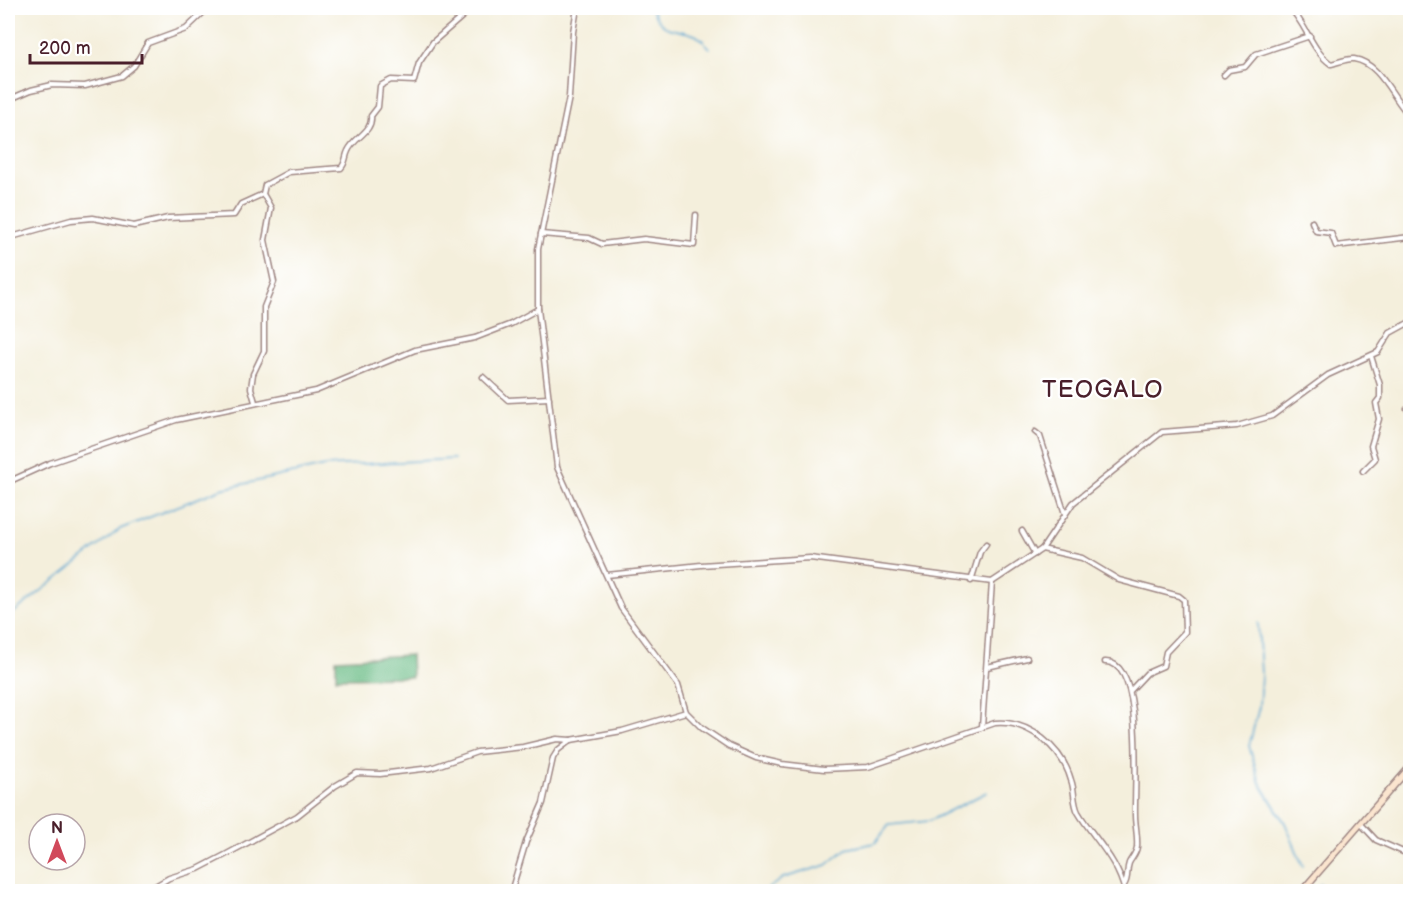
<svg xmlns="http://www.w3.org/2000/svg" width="1418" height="899" font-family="'Balsamiq Sans',sans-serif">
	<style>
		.forest { fill: #6dbd88; stroke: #5c6e5a; stroke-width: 1.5 }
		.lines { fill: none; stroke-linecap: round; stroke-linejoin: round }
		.stream { stroke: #5aa6d3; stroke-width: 1.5 }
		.street-casing { stroke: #9f8784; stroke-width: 7 }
		.secondary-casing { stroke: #9f8784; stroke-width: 8 }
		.street { stroke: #fff; stroke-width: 4 }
		.secondary { stroke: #fbe5cf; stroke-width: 5 }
		.labels { text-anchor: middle; stroke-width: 4.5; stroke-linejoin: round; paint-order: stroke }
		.quarter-label { font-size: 24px; letter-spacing: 1.5px; fill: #4a1f2b; stroke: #fff }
	</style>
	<rect width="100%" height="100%" fill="#fff"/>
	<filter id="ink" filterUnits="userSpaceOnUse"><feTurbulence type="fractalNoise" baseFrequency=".0167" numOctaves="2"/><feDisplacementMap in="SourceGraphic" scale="12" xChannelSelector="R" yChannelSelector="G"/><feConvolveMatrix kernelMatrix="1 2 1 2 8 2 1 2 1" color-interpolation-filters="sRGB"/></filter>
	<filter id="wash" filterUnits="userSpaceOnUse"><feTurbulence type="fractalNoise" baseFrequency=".008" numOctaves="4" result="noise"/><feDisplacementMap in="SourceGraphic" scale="24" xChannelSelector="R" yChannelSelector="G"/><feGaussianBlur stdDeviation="1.35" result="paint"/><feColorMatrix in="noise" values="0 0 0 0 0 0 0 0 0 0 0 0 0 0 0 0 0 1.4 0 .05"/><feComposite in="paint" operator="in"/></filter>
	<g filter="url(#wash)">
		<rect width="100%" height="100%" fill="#f4efdc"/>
		<path class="forest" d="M 411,655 L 412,677 L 336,678 L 336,659 Z"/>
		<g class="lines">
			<g class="stream">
				<path d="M 651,8 C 664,36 673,26 695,35 C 700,37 706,44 710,48"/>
				<path d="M 8,617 L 120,529 L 221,489 L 325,466 L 454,459"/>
				<path d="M 1258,623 L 1261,674 L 1259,707 L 1249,746 L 1260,783 L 1285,823 L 1303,866"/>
				<path d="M 1320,884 L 1329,892"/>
				<path d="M 763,892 L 783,878 L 827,865 L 846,849 L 875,843 L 889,825 L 929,821 L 987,792"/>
			</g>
		</g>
	</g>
	<g filter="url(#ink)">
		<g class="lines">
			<g class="street-casing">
				<g id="street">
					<path d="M 577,8 L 573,32 L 569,97 L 538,249 L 538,309 L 557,467 L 621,608 L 678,685 L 686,712 L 702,728 L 729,746 L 756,758 L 782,764 L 824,769 L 868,767 L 995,723 C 1029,720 1062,748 1071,780 C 1075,790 1073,802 1078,812 C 1094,839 1118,860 1125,892"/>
					<path d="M 1290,8 C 1306,24 1312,51 1331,64 C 1337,63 1347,58 1354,59 C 1381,63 1393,100 1410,116"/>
					<path d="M 1224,75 L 1229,70 L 1245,67 L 1256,54 L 1310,36"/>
					<path d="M 8,100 L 31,90 L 52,85 L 85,86 L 122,76 L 134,66 L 148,43 L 186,29 L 208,8"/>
					<path d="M 1312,222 L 1316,231 L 1331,233 L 1336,246 L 1410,237"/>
					<path d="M 541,234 L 589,238 L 602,244 L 644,239 L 694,245 L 696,215"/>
					<path d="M 8,238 L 71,220 L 93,218 L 134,226 L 168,218 L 234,215 L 241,204 L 263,194"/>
					<path d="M 483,377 L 508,400 L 549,398"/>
					<path d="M 255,402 L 251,388 L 253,374 L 264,351 L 264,307 L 274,282 L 265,240 L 271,208 L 263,194 L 265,185 L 289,172 L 341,168 C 346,163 345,157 348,151 C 354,137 373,132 371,116 L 378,107 L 380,86 L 391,80 L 414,81 L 419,63 L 433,42 L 472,8"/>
					<path d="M 1407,409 L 1410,408"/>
					<path d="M 1035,432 L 1040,436 L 1065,514"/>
					<path d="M 1363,471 L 1375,459 L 1371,446 L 1379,419 L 1376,403 L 1380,398 L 1380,385 L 1371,356"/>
					<path d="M 8,482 L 50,463 L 176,420 L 316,391 L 415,350 L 475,338 L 511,324 L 538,309"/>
					<path d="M 1022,531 L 1035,554"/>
					<path d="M 1042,549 L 1082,558 L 1119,580 L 1179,596 L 1184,600 L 1185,632 L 1166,652 L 1163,666 L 1147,673 L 1130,691"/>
					<path d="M 607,575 L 701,565 L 810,558 L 992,582 L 1042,549 L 1073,503 L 1162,432 L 1237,426 L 1272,416 L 1328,375 L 1378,352 L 1390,333 L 1410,322"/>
					<path d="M 971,581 L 980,552 L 986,544"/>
					<path d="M 1105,662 C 1145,660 1134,788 1135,815 C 1135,826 1138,835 1137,847 C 1136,854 1132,857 1129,863 C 1126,871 1129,878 1124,885"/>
					<path d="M 987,667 L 1027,658"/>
					<path d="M 982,727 L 992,582"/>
					<path d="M 1361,824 L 1376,840 L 1410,855"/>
					<path d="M 145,892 L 169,878 L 198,869 L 225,855 L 297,816 L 335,786 L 357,773 L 380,774 L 431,768 L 477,752 L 523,747 L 557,739 L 571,740"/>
					<path d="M 511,892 L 526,842 L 543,803 L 553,758 L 558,750 L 571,740 L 622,731 L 686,712"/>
				</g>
			</g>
			<g class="secondary-casing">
				<path id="secondary" d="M 1301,892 L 1410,767"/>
			</g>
			<use href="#street" class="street"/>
			<use href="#secondary" class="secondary"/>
		</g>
	</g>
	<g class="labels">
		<g class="quarter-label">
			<text x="1103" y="397">TEOGALO</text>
		</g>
	</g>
	<rect width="1418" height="899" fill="none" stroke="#fff" stroke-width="30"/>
	<g transform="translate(57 842)"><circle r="28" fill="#ffffff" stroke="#b7a5aa" stroke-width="1.5"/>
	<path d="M0-4.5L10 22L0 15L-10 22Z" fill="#d1495b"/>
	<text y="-9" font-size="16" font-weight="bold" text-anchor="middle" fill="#4a1f2b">N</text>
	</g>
	<path d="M30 54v9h112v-9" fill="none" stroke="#4a1f2b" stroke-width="3"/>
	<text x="39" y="54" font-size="18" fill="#4a1f2b" stroke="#ffffff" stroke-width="4.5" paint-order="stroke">200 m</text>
</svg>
